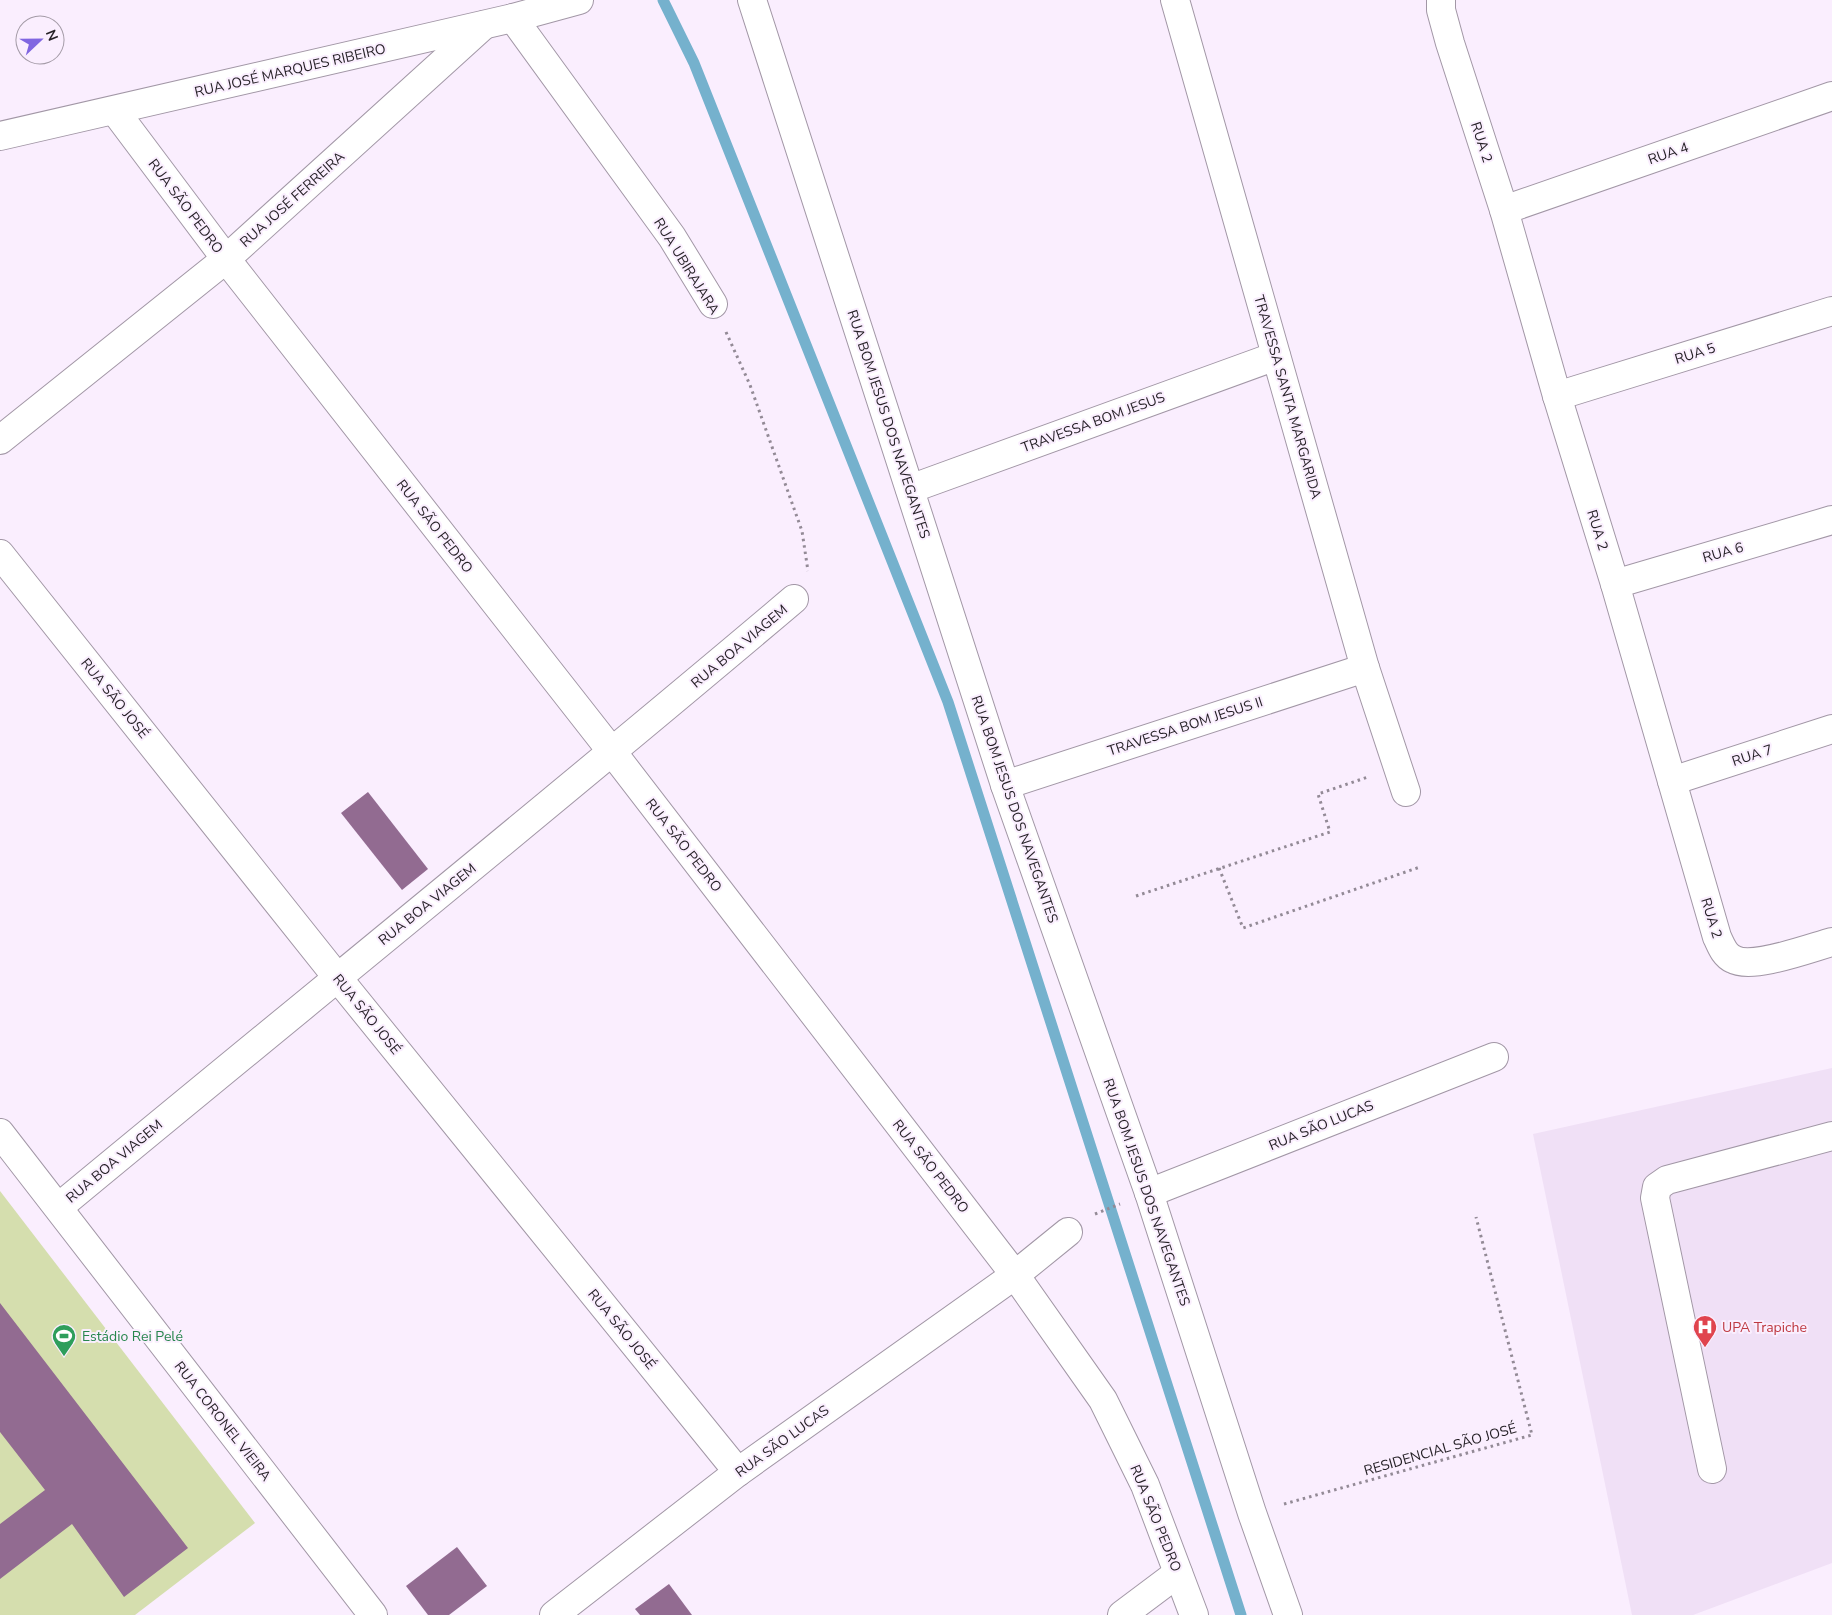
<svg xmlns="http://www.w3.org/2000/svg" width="1832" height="1615" font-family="'Nunito Sans',sans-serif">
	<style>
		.built { fill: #f0e0f6 }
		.green { fill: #d5deae }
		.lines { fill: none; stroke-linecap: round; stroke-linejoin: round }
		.stream { stroke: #75b1cd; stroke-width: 11 }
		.building { fill: #926b91 }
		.minor-casing { stroke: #a297a6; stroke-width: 30 }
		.path { stroke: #938a96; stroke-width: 3; stroke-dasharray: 2.5 4; stroke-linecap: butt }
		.minor { stroke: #fff; stroke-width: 28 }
		.labels { text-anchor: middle; stroke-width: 4; stroke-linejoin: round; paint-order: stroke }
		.street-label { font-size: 14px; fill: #241f25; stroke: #faeefe }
		.health-label { font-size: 14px; fill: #be3a42; stroke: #faeefe; text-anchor: start }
		.leisure-label { font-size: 14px; fill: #27864d; stroke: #faeefe; text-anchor: start }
	</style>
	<rect width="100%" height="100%" fill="#faeefe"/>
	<path class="built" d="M 1832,1068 L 1832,1563 L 1693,1615 L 1632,1615 L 1533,1134 Z"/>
	<path class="green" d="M 0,1191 L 255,1523 L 135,1615 L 0,1615 Z"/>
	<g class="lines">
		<path class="stream" d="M 663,0 L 694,63 L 948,702 L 1241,1615"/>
	</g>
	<g class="building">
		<path d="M 368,792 L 428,869 L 402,890 L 341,813 Z"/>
		<path d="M 0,1303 L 188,1548 L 124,1597 L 72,1524 L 0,1579 L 0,1524 L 45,1490 L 0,1432 Z"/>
		<path d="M 457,1547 L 487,1586 L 449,1615 L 428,1615 L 406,1586 Z"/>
		<path d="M 669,1584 L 692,1615 L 640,1615 L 635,1609 Z"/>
	</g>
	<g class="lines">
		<g class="minor-casing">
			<g id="minor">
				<path d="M 752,0 L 1005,785 L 1149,1193 L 1252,1513 L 1288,1615"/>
				<path d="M 1175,0 L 1365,668 L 1406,792"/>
				<path d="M 1441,0 L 1441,10 L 1450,43 L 1504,210 L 1557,396 L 1615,584 L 1717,937 C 1721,945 1724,955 1733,959 C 1752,970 1810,948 1832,942"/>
				<path d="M 513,18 L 672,237 L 713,304"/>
				<path d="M 115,111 L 226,259 L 613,753 L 1015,1275 L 1103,1400 L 1145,1485 L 1194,1615"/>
				<path d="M 0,136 L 513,18 L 579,0"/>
				<path d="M 1504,210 L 1832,96"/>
				<path d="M 1557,396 L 1832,311"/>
				<path d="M 0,440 L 226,259 L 484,25"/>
				<path d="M 910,489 L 1276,356"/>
				<path d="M 0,554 L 337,977 L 738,1472"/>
				<path d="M 1615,584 L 1832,520"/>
				<path d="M 1672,781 L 1832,729"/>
				<path d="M 1005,785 L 1365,668"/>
				<path d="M 0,1133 L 373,1615"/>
				<path d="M 1149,1193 L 1494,1057"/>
				<path d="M 59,1207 C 304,1004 551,805 794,599"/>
				<path d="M 1712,1469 L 1655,1198 L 1657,1187 L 1667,1180 L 1832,1136"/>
				<path d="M 554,1615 L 738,1472 L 1015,1275 L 1068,1232"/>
				<path d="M 1122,1615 L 1178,1573"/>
			</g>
		</g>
		<g class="path">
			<path d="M 726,332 L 750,385 L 802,531 L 808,571"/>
			<path d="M 1219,868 L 1243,928 L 1420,867"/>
			<path d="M 1136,896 L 1330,832 L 1318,794 L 1368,777"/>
			<path d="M 1095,1214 L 1120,1204"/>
			<path d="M 1284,1504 L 1532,1435 L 1476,1217"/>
		</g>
		<use href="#minor" class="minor"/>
	</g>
	<defs>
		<g id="hospital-pin" transform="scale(1.25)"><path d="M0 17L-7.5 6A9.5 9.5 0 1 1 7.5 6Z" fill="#e0444e" stroke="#faeefe"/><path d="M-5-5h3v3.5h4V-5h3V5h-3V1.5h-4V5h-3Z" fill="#fff"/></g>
		<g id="stadium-pin" transform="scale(1.25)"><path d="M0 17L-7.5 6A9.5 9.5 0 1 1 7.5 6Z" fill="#2e9e5b" stroke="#faeefe"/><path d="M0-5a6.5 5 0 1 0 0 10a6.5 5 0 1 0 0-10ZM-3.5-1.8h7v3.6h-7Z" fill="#fff"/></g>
	</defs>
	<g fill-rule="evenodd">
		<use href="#hospital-pin" x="1705" y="1327"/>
		<use href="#stadium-pin" x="64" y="1336"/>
	</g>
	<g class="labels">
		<g class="street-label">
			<text transform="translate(290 70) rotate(-13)" y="5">RUA JOSÉ MARQUES RIBEIRO</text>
			<text transform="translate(1482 142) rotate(72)" y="5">RUA 2</text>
			<text transform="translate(1668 153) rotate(-19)" y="5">RUA 4</text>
			<text transform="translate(292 199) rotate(-42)" y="5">RUA JOSÉ FERREIRA</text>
			<text transform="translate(186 206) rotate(53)" y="5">RUA SÃO PEDRO</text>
			<text transform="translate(687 266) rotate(58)" y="5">RUA UBIRAJARA</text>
			<text transform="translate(1695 353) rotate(-17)" y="5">RUA 5</text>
			<text transform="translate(1288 397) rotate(74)" y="5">TRAVESSA SANTA MARGARIDA</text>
			<text transform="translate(1093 422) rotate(-20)" y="5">TRAVESSA BOM JESUS</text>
			<text transform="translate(889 424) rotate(72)" y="5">RUA BOM JESUS DOS NAVEGANTES</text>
			<text transform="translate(435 526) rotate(52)" y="5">RUA SÃO PEDRO</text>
			<text transform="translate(1598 530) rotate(73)" y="5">RUA 2</text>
			<text transform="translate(1723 552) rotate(-16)" y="5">RUA 6</text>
			<text transform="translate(739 646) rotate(-40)" y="5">RUA BOA VIAGEM</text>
			<text transform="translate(115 698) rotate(51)" y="5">RUA SÃO JOSÉ</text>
			<text transform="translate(1185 726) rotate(-18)" y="5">TRAVESSA BOM JESUS II</text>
			<text transform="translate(1752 755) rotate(-18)" y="5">RUA 7</text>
			<text transform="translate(1015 809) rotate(71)" y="5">RUA BOM JESUS DOS NAVEGANTES</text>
			<text transform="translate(684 845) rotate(52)" y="5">RUA SÃO PEDRO</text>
			<text transform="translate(427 904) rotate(-39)" y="5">RUA BOA VIAGEM</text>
			<text transform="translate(1712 918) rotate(73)" y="5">RUA 2</text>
			<text transform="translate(367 1014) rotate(51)" y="5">RUA SÃO JOSÉ</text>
			<text transform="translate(1321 1125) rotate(-22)" y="5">RUA SÃO LUCAS</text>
			<text transform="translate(114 1161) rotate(-40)" y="5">RUA BOA VIAGEM</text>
			<text transform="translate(931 1166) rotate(52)" y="5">RUA SÃO PEDRO</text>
			<text transform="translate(1147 1192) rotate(71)" y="5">RUA BOM JESUS DOS NAVEGANTES</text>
			<text transform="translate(622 1329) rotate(51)" y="5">RUA SÃO JOSÉ</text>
			<text transform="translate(223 1421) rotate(52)" y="5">RUA CORONEL VIEIRA</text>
			<text transform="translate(782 1441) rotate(-36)" y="5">RUA SÃO LUCAS</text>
			<text transform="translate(1440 1449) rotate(-16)" y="5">RESIDENCIAL SÃO JOSÉ</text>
			<text transform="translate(1156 1518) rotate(68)" y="5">RUA SÃO PEDRO</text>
		</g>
		<g class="health-label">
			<text x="1722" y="1332">UPA Trapiche</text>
		</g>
		<g class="leisure-label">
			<text x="82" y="1341">Estádio Rei Pelé</text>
		</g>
	</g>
	<g transform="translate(40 40) rotate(68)"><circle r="24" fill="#faeefe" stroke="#a49ba7"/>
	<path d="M0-4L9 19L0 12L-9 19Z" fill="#8066e1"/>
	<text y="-8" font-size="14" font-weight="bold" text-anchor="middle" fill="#241f25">N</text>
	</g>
</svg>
